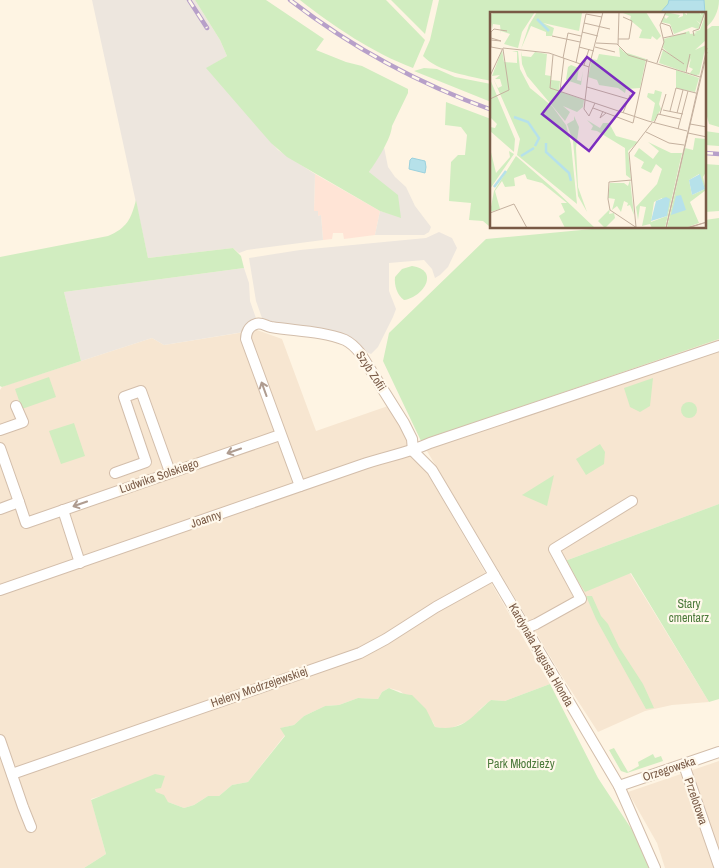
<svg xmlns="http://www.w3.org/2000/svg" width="719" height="868" font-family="'Archivo Narrow',sans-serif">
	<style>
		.residential { fill: #f7e6d1 }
		.commercial { fill: #ffe4d6 }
		.industrial { fill: #ede6de }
		.green { fill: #d1edc0 }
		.water { fill: #b6e1ea; stroke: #9bd1dd }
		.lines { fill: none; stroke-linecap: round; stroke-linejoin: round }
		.minor-casing { stroke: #d3beab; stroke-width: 12 }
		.minor { stroke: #fff; stroke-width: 10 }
		.rail-casing { stroke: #b7a0c9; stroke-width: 4.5 }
		.rail { stroke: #fff8eb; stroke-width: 2.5; stroke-dasharray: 8; stroke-linecap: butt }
		.oneway { stroke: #af9c90 }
		.labels { text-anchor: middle; stroke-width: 4.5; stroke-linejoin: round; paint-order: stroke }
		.street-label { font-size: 12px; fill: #795a46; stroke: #fff8eb }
		.park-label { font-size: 12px; fill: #4c7a3b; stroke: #fff8eb }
		.inset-river { fill: none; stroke: #b6e1ea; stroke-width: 2.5 }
		.inset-road { fill: none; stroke: #c5b19f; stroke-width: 1 }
		.view { fill: #7b2cbf; fill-opacity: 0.15; stroke: #7b2cbf; stroke-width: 2.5 }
		.inset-edge { fill: none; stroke: #795a46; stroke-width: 2.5 }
	</style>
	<rect width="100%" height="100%" fill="#fef4e3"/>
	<g class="residential">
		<path d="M 257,330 L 282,339 L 316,431 L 388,406 L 550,684 L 505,701 L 491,700 L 480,709 L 476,716 L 466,722 L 449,729 L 435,727 L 433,722 L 405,695 L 400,691 L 389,688 L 382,692 L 378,699 L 358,698 L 339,705 L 325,706 L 304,716 L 294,725 L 281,728 L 285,735 L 248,782 L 232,785 L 219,796 L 208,796 L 194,805 L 184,808 L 168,802 L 156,793 L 155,789 L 165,776 L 91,799 L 106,854 L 84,868 L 0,868 L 0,390 L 2,387 L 10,384 L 152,338 L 164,345 Z"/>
		<path d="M 719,339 L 719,504 L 565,561 L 630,573 L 709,702 L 672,705 L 645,711 L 598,732 L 563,678 L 421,441 Z"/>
		<path d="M 719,761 L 719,868 L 665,868 L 657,843 L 628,792 Z"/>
	</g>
	<path class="commercial" d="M 315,174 L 380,211 L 375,235 L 344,239 L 343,233 L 333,233 L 332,239 L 323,240 L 321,215 L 318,216 L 314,211 Z"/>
	<g class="industrial">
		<path d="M 92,0 L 195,0 L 220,40 L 227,56 L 207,68 L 278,150 L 315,174 L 314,211 L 318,211 L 318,216 L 321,215 L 323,240 L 247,250 L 239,253 L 233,248 L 148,258 Z"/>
		<path d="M 384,147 L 388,167 L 395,177 L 406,187 L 415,206 L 431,227 L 429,232 L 424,235 L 375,235 L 380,211 L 401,217 L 369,172 Z"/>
		<path d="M 439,232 L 452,238 L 457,248 L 448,267 L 440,275 L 435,278 L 432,269 L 424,260 L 389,263 L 389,291 L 396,309 L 393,317 L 378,347 L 371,354 L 366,352 L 352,339 L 348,337 L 271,321 L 262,318 L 256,301 L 249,258 L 300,250 L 426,238 Z"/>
		<path d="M 244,268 L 249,283 L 250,301 L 257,321 L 250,331 L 164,345 L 152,338 L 81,361 L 64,292 Z"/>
	</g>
	<g class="green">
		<path d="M 195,0 L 266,0 L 324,39 L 316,50 L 346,62 L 362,66 L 408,89 L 408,93 L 392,126 C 391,139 377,161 369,172 L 398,195 L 401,218 L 380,211 L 287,157 L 271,143 L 206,68 L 227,56 L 220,40 Z"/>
		<path d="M 300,0 L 386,0 L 425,40 L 413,68 C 373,53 333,26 300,0 Z"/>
		<path d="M 391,0 L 433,0 L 425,34 Z"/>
		<path d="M 439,0 L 669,0 L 669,4 L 659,14 L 492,14 L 491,81 C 470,76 438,72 423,56 L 430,40 Z"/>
		<path d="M 704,0 L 719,0 C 719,10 714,22 705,28 Z"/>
		<path d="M 712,26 L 719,26 L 719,127 L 709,124 L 705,109 L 705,31 Z"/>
		<path d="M 424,68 L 437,69 L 455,77 L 491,84 L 491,102 L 414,71 Z"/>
		<path d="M 446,102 L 491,119 L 491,226 L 489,226 L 483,221 L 469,220 L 471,203 L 449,201 L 451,162 L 458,155 L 465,155 L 467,135 L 461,127 L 445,125 Z"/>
		<path d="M 705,131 L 719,133 L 719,146 L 705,145 Z"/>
		<path d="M 705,164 L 719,165 L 719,211 L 705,212 Z"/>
		<path d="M 136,200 L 148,258 L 233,248 L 241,256 L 244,268 L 64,292 L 81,361 L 2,387 L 0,386 L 0,257 L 108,236 C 127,228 131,219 136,200 Z"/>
		<path d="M 719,218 L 719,339 L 421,441 L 383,361 L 389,333 L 486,239 L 592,229 L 705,228 L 705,220 Z"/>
		<path d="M 412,266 C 440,270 424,297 404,300 C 397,295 394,285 395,277 L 402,269 Z"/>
		<path d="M 49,377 L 56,397 L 22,409 L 15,389 Z"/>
		<path d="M 653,378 L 650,406 L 640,412 L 630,407 L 624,388 Z"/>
		<circle cx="689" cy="410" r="8"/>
		<path d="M 74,423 L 85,456 L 61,464 L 49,431 Z"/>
		<path d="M 600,444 L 605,452 L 604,464 L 586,475 L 576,459 Z"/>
		<path d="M 554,475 L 547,506 L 522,495 Z"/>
		<path d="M 719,504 L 719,699 L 709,702 L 631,573 L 585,592 L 565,561 Z"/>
		<path d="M 586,596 L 592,596 L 601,616 L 608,624 L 619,647 L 643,684 L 654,708 L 646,709 L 596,619 Z"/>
		<path d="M 550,684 L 598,778 L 638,839 L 650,868 L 84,868 L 106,854 L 91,800 L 155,774 L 165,776 L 161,788 L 155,789 L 156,792 L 164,795 L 168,802 L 184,808 L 194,805 L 208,796 L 219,796 L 232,785 L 248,782 L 285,736 L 280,728 L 294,725 L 304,716 L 325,706 L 339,705 L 358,698 L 378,699 L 382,692 L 389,688 C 395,691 405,695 412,695 L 426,709 L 435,727 C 465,732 471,716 491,700 L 505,701 Z"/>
		<path d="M 614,748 L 628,772 L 639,766 L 638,762 L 653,754 L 655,758 L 661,756 L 663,761 L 627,773 L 621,771 L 609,750 Z"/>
	</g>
	<g class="water">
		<path d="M 669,0 L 704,0 L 705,14 L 659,14 L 668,4 Z"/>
		<path d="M 412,158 L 425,161 L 426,167 L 425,173 L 409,169 L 410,160 Z"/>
	</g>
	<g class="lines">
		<g class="minor-casing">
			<g id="minor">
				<path d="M 0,430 L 23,422 L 16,406"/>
				<path d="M 0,448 L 19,502"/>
				<path d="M 413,451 L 432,470 L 619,786 L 655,868"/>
				<path d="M 115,473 L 146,462 L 124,397 L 141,391 L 170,472"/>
				<path d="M 300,486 L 246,339 C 246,333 249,326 256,324 C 261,322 266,326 271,327 C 295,331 322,331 345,340 C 351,343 356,348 360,353 L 404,423 L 412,439 L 413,451"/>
				<path d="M 0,509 L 19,502 L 26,523 L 280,435"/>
				<path d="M 63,510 L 80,563"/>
				<path d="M 0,590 L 361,465 C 384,457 408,453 430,443 L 719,346"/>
				<path d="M 526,628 L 536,624 L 581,599 L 554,549 L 632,501"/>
				<path d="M 0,740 L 23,807 L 31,827"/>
				<path d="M 684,765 L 719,866"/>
				<path d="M 12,774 L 360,653 L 386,639 L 436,607 L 494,575"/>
				<path d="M 619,786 L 719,752"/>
			</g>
		</g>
		<use href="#minor" class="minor"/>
		<g class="rail-casing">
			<g id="rail">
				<path d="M 189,0 L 207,28"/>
				<path d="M 290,0 C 351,47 419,84 492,110"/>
				<path d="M 705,153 L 719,154"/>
			</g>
		</g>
		<use href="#rail" class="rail"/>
	</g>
	<defs><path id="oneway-shaft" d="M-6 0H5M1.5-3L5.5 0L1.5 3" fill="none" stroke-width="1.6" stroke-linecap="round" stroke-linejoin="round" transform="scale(1.25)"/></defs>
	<g class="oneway">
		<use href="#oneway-shaft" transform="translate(264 389) rotate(-110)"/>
		<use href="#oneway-shaft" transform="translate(234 451) rotate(161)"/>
		<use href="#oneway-shaft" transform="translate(80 504) rotate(161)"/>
	</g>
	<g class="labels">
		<g class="street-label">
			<text transform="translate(371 371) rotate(57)" y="4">Szyb Zofii</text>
			<text transform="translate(159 476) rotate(-19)" y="4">Ludwika Solskiego</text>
			<text transform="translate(206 519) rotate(-19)" y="4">Joanny</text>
			<text transform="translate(541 655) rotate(60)" y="4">Kardynała Augusta Hlonda</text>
			<text transform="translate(259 687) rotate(-19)" y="4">Heleny Modrzejewskiej</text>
			<text transform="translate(669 769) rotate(-18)" y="4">Orzegowska</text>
			<text transform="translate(696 801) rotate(71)" y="4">Przelotowa</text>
		</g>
		<g class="park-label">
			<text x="689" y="608">Stary<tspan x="689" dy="14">cmentarz</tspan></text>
			<text x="521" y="768">Park Młodzieży</text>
		</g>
	</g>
	<g transform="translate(490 12)">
		<rect width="216" height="216" fill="#fef4e3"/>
		<path d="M 0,0 L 45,0 L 32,20 L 28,36 L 14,32 L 20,22 L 11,19 L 11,22 L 10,13 L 3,12 L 2,17 L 0,3 L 3,1 ZM 47,0 L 92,1 L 89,19 L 53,11 L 64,16 L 62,24 L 56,24 L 56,20 L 41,14 L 31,37 L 39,13 ZM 156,0 L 171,24 L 167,28 L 162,24 L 161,27 L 149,26 L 152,18 L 140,8 L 141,4 L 133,1 ZM 175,0 L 190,3 L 188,6 L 193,4 L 193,0 L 197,3 L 197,0 L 209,0 L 212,5 L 210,0 L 215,0 L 211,12 L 206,8 L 211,13 L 208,17 L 202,15 L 184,22 L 180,12 L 171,10 L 174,4 L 176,7 L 179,4 L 174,3 ZM 216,1 L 216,17 L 213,17 L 216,17 L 216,28 L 205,38 L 216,33 L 209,64 L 208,62 L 207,64 L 198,61 L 197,60 L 200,61 L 203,57 L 199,55 L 201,46 L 195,60 L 169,51 L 173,38 L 182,44 L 173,36 L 174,27 L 199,19 L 200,22 L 207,21 L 204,20 L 210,18 ZM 129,35 L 134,40 L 156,47 L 150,76 L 136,77 L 135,81 L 128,76 L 109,73 L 107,68 L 98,65 L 102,47 L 107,48 L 109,42 L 130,45 ZM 12,38 L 14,50 L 27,51 L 27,40 L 22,39 L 28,39 L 30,57 L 40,76 L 62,94 L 76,113 L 81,132 L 87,192 L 27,143 L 30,127 L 3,66 L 8,76 L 12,74 L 10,67 L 5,67 L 10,63 L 2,64 ZM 31,39 L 32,44 L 41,45 L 45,40 L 57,42 L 55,63 L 61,64 L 61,68 L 70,69 L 69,79 L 94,88 L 93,95 L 87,100 L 73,94 L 80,100 L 75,109 L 37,64 L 32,52 ZM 81,53 L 89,56 L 87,68 L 91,69 L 93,59 L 91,73 L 76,68 L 78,55 ZM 186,58 L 209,66 L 205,80 L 186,76 ZM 0,67 L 25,127 L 24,140 L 0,119 L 0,115 L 5,116 L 7,112 L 0,105 ZM 165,78 L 172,80 L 169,92 L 171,97 L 164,109 L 161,109 L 165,91 L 157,85 L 158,81 L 164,82 ZM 84,104 L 89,115 L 86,136 L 88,175 L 97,200 L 88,184 L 83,129 L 77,112 L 84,108 ZM 97,108 L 110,116 L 113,111 L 119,111 L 126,124 L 148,130 L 138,139 L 141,167 L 136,163 L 135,136 L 107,119 L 101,118 L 103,114 ZM 205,126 L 216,127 L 216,160 L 213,165 L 216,178 L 200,190 L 209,211 L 195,216 L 177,216 L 195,136 L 203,138 ZM 209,162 L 215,177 L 202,183 L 199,168 ZM 158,130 L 181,141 L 192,141 L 175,216 L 162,216 L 160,212 L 152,214 L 156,195 L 150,194 L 148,208 L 146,195 L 167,172 L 172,157 L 166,152 L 161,161 L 151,156 L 154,150 L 144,144 L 149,136 L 163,147 L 169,139 ZM 172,186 L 177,204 L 161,210 L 164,190 ZM 0,136 L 6,161 L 20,145 L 19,139 L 24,142 L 0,177 ZM 26,144 L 65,178 L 105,216 L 75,216 L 69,204 L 75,200 L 71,191 L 77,191 L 52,171 L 37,167 L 35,162 L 24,166 L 25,174 L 15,175 L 12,169 L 5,179 L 10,197 L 0,200 L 4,179 ZM 140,168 L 144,203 L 140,193 L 137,194 L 138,191 L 134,189 L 131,200 L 127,194 L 122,198 L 125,187 L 118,186 L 120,171 L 134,171 L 138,174 ZM 120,197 L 119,202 L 124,201 L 125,206 L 115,216 L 108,209 Z" fill="#d1edc0" fill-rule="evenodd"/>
		<path d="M 210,162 L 215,177 L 202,183 L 199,168 ZM 191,183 L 196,198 L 181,203 L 186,184 ZM 176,185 L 180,187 L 177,204 L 161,209 L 166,189 Z" fill="#b6e1ea"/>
		<path class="inset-river" d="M 47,7 L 59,19M 24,105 L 38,110 L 49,126 L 45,134M 56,131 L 56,140 L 79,161 L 81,169M 31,144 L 44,136M 4,175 L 16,159"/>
		<path class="inset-road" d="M 94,11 L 120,17M 171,11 L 180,14 L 183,23M 1,20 L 1,35 L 12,37M 1,20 L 4,17 L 17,19M 92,20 L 108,24M 62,24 L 90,30M 204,24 L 203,19 L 209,17 L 215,0M 173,26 L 196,21M 128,27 L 139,27 L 142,9 L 133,5M 1,28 L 11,29 L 1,26M 106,31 L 127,32 L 138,43 L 210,65M 128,33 L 129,0M 89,35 L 104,39M 105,35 L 125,40M 172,37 L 194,52M 63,43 L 60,76 L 158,109 L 197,119M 73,46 L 78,21 L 91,24M 86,51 L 96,2 L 112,5M 167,51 L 174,30 L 170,13 L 176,0M 94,53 L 99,37M 196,61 L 200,42M 0,64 L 13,36 L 59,41 L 99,55M 97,75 L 138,87M 70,79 L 74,46M 0,87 L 19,78 L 13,37M 105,91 L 99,104 L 94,97 L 99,55 L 113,0M 103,96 L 143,111 L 157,47M 173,98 L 193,102M 113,99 L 110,106 L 116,101M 180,99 L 186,76 L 206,81M 133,101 L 140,83M 187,101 L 193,78M 170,102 L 176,82M 164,111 L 168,102 L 190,107M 200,112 L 217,115M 188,117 L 198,79M 156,120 L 179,131 L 194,133M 198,121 L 217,125M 142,168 L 119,170 L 118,187 L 120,198 L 147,216M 0,201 L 24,192 L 37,216M 146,215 L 139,141 L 162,111M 176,216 L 217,36M 176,216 L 217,40M 196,216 L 217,210M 198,216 L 217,210"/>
		<path class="view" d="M 97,45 L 144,81 L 99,139 L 52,102 Z"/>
		<rect width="216" height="216" class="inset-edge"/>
	</g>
</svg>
